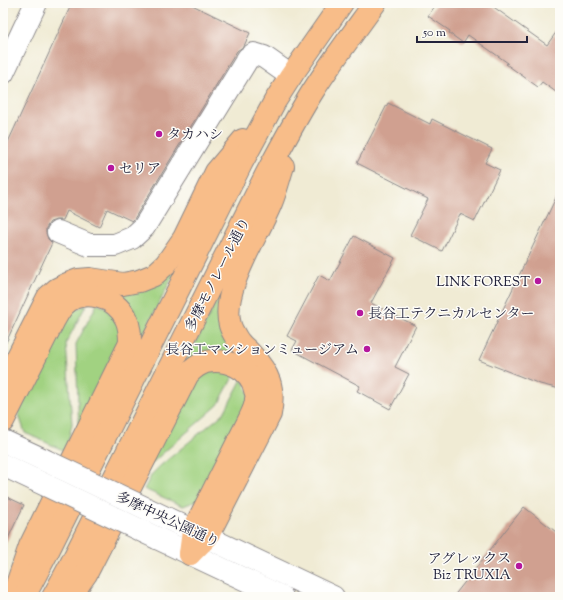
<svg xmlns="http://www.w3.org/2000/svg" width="563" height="600" font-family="'Sorts Mill Goudy','Noto Serif JP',serif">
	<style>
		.green { fill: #a1d281; stroke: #627a5e }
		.building { fill: #d0a090 }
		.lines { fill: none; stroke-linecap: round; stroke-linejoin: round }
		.minor-casing { stroke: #898688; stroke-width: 24 }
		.major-casing { stroke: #898688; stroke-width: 24 }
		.minor { stroke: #fff; stroke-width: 22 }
		.major { stroke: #f8bd89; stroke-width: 22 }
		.minor-bridge-casing { stroke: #898688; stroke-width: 24; stroke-linecap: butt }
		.minor-bridge { stroke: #fff; stroke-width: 22 }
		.poi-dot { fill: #b5179e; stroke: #fdfcf7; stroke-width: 1.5 }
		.labels { text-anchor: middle; stroke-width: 3; stroke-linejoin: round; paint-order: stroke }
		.poi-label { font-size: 14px; fill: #22223b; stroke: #fdfcf7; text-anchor: start }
		.street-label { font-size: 14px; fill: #22223b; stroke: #fdfcf7 }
	</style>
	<rect width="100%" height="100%" fill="#fdfcf7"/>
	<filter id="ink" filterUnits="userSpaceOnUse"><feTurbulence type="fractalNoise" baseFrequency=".025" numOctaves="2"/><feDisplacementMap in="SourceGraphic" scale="8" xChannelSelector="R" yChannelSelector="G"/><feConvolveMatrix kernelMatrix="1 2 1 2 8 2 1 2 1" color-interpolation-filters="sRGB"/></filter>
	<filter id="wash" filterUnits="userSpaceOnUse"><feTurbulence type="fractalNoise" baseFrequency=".012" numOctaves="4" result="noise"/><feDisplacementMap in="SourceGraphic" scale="16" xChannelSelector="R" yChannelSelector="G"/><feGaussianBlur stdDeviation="0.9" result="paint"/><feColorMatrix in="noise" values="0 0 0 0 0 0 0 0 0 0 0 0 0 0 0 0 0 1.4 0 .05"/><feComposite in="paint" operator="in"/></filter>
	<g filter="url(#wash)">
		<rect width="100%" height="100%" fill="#f0ebd4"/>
		<g class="green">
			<path d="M 183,256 L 134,353 L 136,342 L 104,286 Z"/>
			<path d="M 237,260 L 226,292 L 254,365 L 182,370 Z"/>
			<path d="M 97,304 L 105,307 L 124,333 L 79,433 L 76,344 Z"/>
			<path d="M 86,305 L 66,343 L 72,424 L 68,442 L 63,450 L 25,433 L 18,412 L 69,312 Z"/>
			<path d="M 209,370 L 235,373 L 218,405 L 146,468 L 193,378 Z"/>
			<path d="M 242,379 L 250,396 L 202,499 L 183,506 L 144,489 L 152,474 L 160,466 L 224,413 Z"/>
		</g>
		<g id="blocks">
			<g class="building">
				<path d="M 72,3 L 188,3 L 250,33 L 244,46 L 237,51 L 134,219 L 132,221 L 107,209 L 99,227 L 67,211 L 63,220 L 56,220 L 50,222 L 46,228 L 46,233 L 48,239 L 52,243 L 3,349 L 3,153 Z"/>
				<path d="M 437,3 L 488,3 L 547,45 L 560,27 L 560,95 L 542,82 L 538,87 L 506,64 L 508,63 L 468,35 L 463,43 L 449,33 L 450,31 L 428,16 Z"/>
				<path d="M 388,103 L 430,124 L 432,119 L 492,149 L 485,163 L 500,170 L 475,221 L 460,214 L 442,251 L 410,235 L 428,199 L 357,163 Z"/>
				<path d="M 560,189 L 560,389 L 540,384 L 479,360 Z"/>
				<path d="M 354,236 L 395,258 L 371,303 L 416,326 L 395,367 L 409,374 L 390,409 L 357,391 L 360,386 L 292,350 L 297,341 L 287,336 L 319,275 L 330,281 Z"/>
				<path d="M 3,495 L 24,505 L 3,549 Z"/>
				<path d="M 524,507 L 560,535 L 560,597 L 453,597 Z"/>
			</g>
		</g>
	</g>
	<g filter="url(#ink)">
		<use href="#blocks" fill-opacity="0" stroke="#898688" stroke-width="1"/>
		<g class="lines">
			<g class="minor-casing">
				<g id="minor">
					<path d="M 3,73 L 36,3"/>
					<path d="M 58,232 L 89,245 L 115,245 L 132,238 L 144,227 L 248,58 L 254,54 L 264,57 L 291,76"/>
					<path d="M 3,441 L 44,460"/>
					<path d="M 3,465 L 35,480"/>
					<path d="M 166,518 L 333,597"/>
					<path d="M 157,538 L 282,597"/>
				</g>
			</g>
			<g class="major-casing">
				<g id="major">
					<path d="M 3,386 L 48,297 L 57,289 L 67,284 L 78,280 L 90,279 L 123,284 L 139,281 L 154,275 L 166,264 L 184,238 L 216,172 L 243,140"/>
					<path d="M 3,421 L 54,320 C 57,315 60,309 64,305 C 82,287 116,296 126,319 C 130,327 130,334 130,343 L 30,546 L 15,590"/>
					<path d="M 190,554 L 207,537 L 270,414 C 275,388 269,373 251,354 C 248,350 243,347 240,343 C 237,340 231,329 230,325 C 220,290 258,236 271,203 C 276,191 279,178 283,166"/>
					<path d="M 24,597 L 46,555 L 242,162 L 275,101 L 291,76 L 342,3"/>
					<path d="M 53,597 L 70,566 L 266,175 C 281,147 296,118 313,91 C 332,61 354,32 375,3"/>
					<path d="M 70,597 L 86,574 L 188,374 C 193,369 199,364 206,362 C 226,358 251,368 255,390 C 256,393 257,396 256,399 C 256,407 252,413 249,420 L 193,531 L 190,554"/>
				</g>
			</g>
			<use href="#minor" class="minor"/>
			<use href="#major" class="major"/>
			<g class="minor-bridge-casing">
				<g id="minor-bridge">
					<path d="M 44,460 L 166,518"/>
					<path d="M 35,480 L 157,538"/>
				</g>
			</g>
			<use href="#minor-bridge" class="minor-bridge"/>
		</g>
	</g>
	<g class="poi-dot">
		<circle cx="159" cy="134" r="4"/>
		<circle cx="111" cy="168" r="4"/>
		<circle cx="538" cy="281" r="4"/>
		<circle cx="360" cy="313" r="4"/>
		<circle cx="367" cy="349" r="4"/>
		<circle cx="519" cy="566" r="4"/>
	</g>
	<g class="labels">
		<g class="poi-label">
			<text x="167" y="139">タカハシ</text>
			<text x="119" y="173">セリア</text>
			<text x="530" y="286" text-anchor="end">LINK FOREST</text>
			<text x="368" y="318">長谷工テクニカルセンター</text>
			<text x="359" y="354" text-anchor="end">長谷工マンションミュージアム</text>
			<text x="511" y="563" text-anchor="end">アグレックス<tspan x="511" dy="16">Biz TRUXIA</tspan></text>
		</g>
		<g class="street-label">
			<text transform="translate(217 274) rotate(-63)" y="5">多摩モノレール通り</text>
			<text transform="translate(168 519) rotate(25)" y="5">多摩中央公園通り</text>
		</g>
	</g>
	<rect width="563" height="600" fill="none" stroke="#fdfcf7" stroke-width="16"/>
	<path d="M417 36v6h110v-6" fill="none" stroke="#22223b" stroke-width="2"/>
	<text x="423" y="36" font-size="12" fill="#22223b" stroke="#fdfcf7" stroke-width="3" paint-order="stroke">50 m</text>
</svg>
